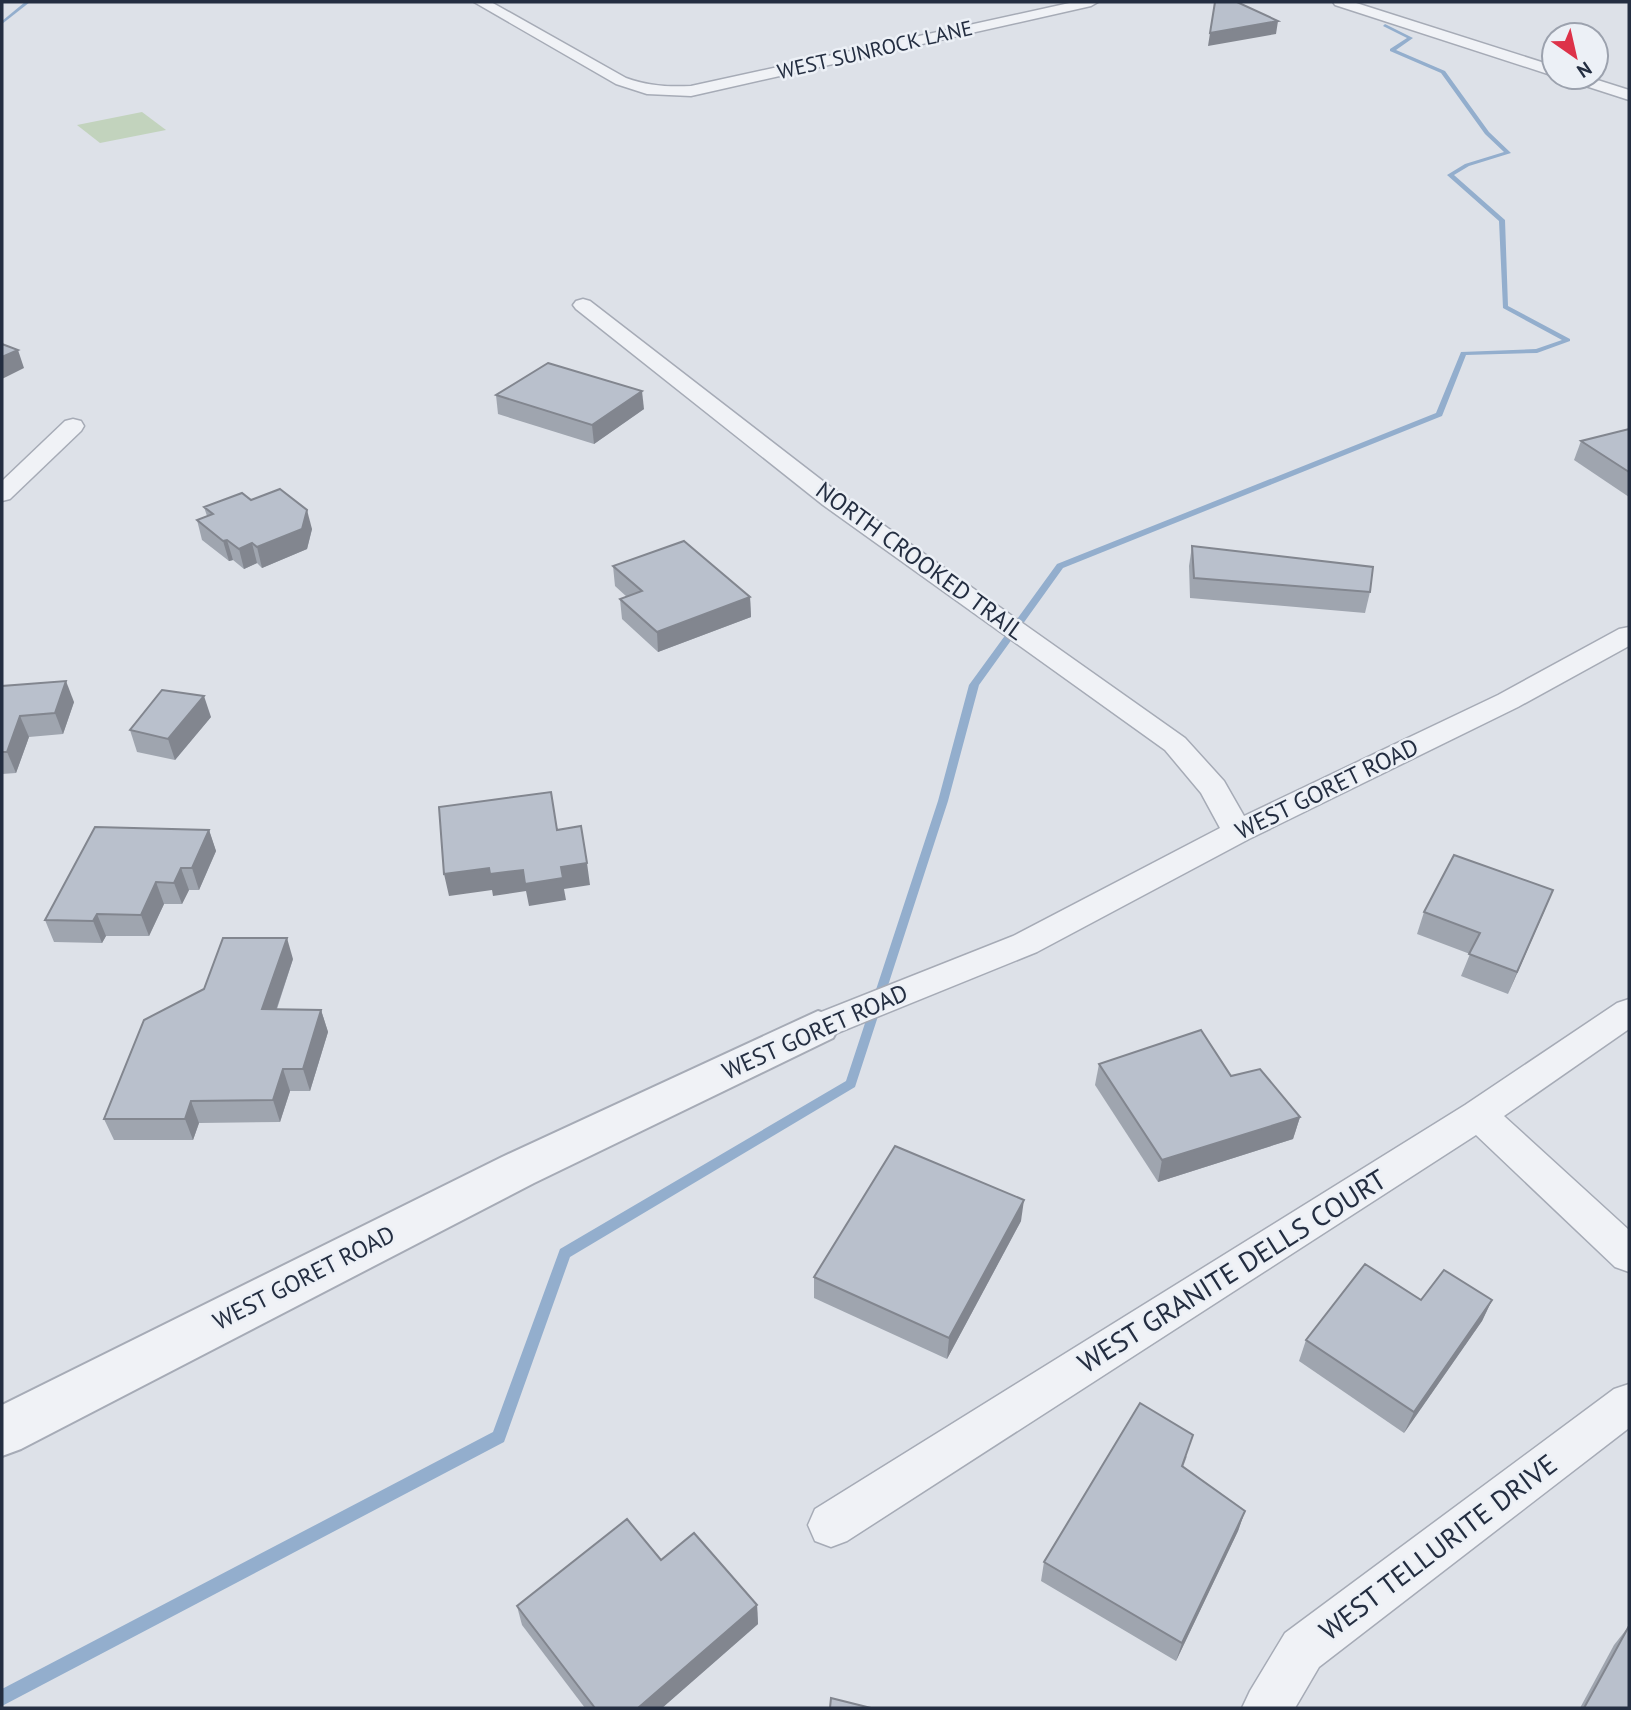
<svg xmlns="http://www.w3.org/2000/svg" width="1631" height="1710" font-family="'PT Sans',sans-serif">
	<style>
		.green { fill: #c2d3bd }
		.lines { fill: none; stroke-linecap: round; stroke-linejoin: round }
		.stream { fill: #93aecd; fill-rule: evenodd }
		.minor-casing { stroke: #a6abb6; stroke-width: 3 }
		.tertiary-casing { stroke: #a6abb6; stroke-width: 4 }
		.minor { fill: #f0f2f6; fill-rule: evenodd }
		.tertiary { fill: #f0f2f6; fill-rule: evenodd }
		.wall { fill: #9fa5af }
		.shaded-wall { fill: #82868f }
		.building { fill: #b9c0cc; stroke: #82868f; stroke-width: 2 }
		.labels { text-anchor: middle; stroke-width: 5; stroke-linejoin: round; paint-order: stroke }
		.far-street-label { font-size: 21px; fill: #242e41; stroke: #ecf0f6 }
		.street-label { font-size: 24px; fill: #242e41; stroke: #ecf0f6 }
		.near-street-label { font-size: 28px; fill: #242e41; stroke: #ecf0f6 }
	</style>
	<rect width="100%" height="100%" fill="#dde1e8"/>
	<path class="green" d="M 142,112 L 166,130 L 100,143 L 77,125 Z"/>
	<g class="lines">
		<g class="stream">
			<path d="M 25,2 L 30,2 L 2,24 L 2,21 Z"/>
			<path d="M 1385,24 L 1413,38 L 1396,50 L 1445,71 L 1489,132 L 1511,153 L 1469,166 L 1454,175 L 1505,220 L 1508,306 L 1570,339 L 1570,341 L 1537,353 L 1466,355 L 1442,416 L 1063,568 L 979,685 L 948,801 L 855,1087 L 570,1257 L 504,1442 L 2,1706 L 2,1689 L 493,1432 L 560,1249 L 846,1081 L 938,801 L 969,685 L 1057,564 L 1436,413 L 1461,352 L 1536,349 L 1562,340 L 1503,308 L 1499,221 L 1447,175 L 1465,164 L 1504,152 L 1485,134 L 1441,73 L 1390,51 L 1390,49 L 1407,38 L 1383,26 Z"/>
		</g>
		<g class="minor-casing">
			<g id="minor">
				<path d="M 474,2 L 491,2 L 626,78 C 648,86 668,87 691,86 L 1074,2 L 1098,2 L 1091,6 L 691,96 L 647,94 L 616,84 Z"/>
				<path d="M 1333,2 L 1353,2 L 1554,66 L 1554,76 L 1335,5 Z"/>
				<path d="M 1564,77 L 1588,77 L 1629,90 L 1629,100 L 1567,80 Z"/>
				<path d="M 583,299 L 590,301 L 841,495 L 1185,738 L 1224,781 L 1244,816 L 1498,695 L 1619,629 L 1629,627 L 1629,646 L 1518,707 L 1249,839 L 1037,952 L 830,1036 L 818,1040 L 806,1036 L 800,1027 L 806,1018 L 1013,936 L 1220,828 L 1201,793 L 1165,750 L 823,505 L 576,309 L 573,305 L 576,301 Z"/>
				<path d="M 73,419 L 81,421 L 84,426 L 81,431 L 10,499 L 2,501 L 2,481 L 65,421 Z"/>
				<path d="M 1629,999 L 1629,1029 L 1504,1116 L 1629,1230 L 1629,1272 L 1615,1267 L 1476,1135 L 847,1541 L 831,1547 L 815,1541 L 808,1525 L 815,1509 L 1465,1105 L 1617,1003 Z"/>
				<path d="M 1629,1384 L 1629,1428 L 1319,1667 L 1295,1708 L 1242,1708 L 1250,1691 L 1285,1633 L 1614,1389 Z"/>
			</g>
		</g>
		<g class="tertiary-casing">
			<path id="tertiary" d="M 818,1011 L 833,1016 L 839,1027 L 833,1038 L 534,1183 L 21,1449 L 2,1456 L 2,1405 L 502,1157 Z"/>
		</g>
		<use href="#minor" class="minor"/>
		<use href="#tertiary" class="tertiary"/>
	</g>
	<g class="wall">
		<path d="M 496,395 L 644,409 L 594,444 L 498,414 Z"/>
		<path d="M 1629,429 L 1629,497 L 1574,460 L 1581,441 Z"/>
		<path d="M 251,500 L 312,529 L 307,549 L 262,568 L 257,563 L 244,569 L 233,560 L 229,561 L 202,540 L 197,520 L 207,516 L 204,507 Z"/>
		<path d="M 1192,546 L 1370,592 L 1365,613 L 1190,598 L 1189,566 Z"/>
		<path d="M 613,566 L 750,597 L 751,617 L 658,652 L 622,619 L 620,599 L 627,597 L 615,586 Z"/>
		<path d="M 2,686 L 74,702 L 63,734 L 29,737 L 16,773 L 2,774 Z"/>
		<path d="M 211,717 L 175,760 L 137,752 L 130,730 Z"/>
		<path d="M 209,830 L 216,851 L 199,890 L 189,890 L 182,904 L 164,904 L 149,936 L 106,936 L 102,943 L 54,942 L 45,920 Z"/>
		<path d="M 1553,890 L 1508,994 L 1461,976 L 1470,954 L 1417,934 L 1424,912 Z"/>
		<path d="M 293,959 L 277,1009 L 321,1010 L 328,1032 L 310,1091 L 290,1091 L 280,1122 L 199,1123 L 193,1140 L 114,1140 L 104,1119 Z"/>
		<path d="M 1099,1064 L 1231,1076 L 1300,1117 L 1293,1139 L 1158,1182 L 1095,1085 Z"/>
		<path d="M 1021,1221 L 947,1359 L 814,1298 L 814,1277 Z"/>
		<path d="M 1421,1300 L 1492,1300 L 1482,1321 L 1404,1433 L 1299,1361 L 1306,1340 Z"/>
		<path d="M 1187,1456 L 1183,1467 L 1245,1511 L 1238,1531 L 1176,1661 L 1041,1581 L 1044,1562 Z"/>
		<path d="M 661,1560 L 757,1605 L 758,1624 L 662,1708 L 585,1708 L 522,1625 L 517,1606 Z"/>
		<path d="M 1629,1626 L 1629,1708 L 1580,1708 L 1614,1645 Z"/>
	</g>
	<g class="shaded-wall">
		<path d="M 1278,21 L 1276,34 L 1208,46 L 1210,33 Z"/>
		<path d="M 18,350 L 24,368 L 2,379 L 2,357 Z"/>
		<path d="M 642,391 L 644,409 L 594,444 L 592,425 Z"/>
		<path d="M 307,510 L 312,529 L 307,549 L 262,568 L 257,547 Z"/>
		<path d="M 227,540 L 233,560 L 229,561 L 223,541 Z"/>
		<path d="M 252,543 L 257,563 L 244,569 L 239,549 Z"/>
		<path d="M 750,597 L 751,617 L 658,652 L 657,632 Z"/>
		<path d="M 66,681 L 74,702 L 63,734 L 55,713 Z"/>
		<path d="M 204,696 L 211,717 L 175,760 L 168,739 Z"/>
		<path d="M 20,716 L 29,737 L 16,773 L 7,752 Z"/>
		<path d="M 209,830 L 216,851 L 199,890 L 192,868 Z"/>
		<path d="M 587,863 L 590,885 L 564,889 L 566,900 L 529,906 L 526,891 L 493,896 L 492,890 L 449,896 L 444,874 L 489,868 L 523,870 L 561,867 Z"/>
		<path d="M 181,868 L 189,890 L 182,904 L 174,883 Z"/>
		<path d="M 156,882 L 164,904 L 149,936 L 141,915 Z"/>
		<path d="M 1553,890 L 1544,912 L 1508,994 L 1517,972 Z"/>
		<path d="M 97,914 L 106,936 L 102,943 L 93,921 Z"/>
		<path d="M 287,938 L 293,959 L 269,1031 L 262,1009 Z"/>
		<path d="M 321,1010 L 328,1032 L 310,1091 L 303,1069 Z"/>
		<path d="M 283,1069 L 290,1091 L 280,1122 L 273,1100 Z"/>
		<path d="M 191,1101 L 199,1123 L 193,1140 L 185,1119 Z"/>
		<path d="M 1300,1117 L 1293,1139 L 1158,1182 L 1162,1160 Z"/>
		<path d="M 1024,1200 L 1021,1221 L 947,1359 L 949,1338 Z"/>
		<path d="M 1492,1300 L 1482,1321 L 1404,1433 L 1414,1412 Z"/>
		<path d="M 1245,1511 L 1238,1531 L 1176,1661 L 1182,1643 Z"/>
		<path d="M 757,1605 L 758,1624 L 662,1708 L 638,1708 Z"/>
	</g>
	<g class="building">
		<path d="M 1215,2 L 1237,2 L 1278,21 L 1210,33 Z"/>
		<path d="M 2,344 L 18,350 L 2,357 Z"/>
		<path d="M 548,363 L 642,391 L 592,425 L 496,395 Z"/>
		<path d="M 1629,429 L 1629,472 L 1581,441 Z"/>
		<path d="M 280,489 L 307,510 L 302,529 L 257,547 L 252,543 L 239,549 L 227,540 L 223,541 L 197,520 L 213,514 L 204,507 L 242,493 L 251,500 Z"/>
		<path d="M 684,541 L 750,597 L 657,632 L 620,599 L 642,591 L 613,566 Z"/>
		<path d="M 1192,546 L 1373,567 L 1370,592 L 1194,578 Z"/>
		<path d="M 66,681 L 55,713 L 20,716 L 7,752 L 2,752 L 2,686 Z"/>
		<path d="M 162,690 L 204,696 L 168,739 L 130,730 Z"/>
		<path d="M 551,792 L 557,830 L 581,826 L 587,863 L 561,867 L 563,878 L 525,884 L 523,870 L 490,874 L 489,868 L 444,874 L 439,807 Z"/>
		<path d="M 95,827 L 209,830 L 192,868 L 181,868 L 174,883 L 156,882 L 141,915 L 97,914 L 93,921 L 45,920 Z"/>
		<path d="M 1454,855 L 1553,890 L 1517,972 L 1469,954 L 1480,933 L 1424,912 Z"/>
		<path d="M 223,938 L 287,938 L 262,1009 L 321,1010 L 303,1069 L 283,1069 L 273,1100 L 191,1101 L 185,1119 L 104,1119 L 144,1020 L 204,989 Z"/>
		<path d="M 1201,1030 L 1231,1076 L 1260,1069 L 1300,1117 L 1162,1160 L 1099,1064 Z"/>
		<path d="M 895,1146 L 1024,1200 L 949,1338 L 814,1277 Z"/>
		<path d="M 1365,1264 L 1421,1300 L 1444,1270 L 1492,1300 L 1414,1412 L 1306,1340 Z"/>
		<path d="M 1140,1403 L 1193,1435 L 1182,1466 L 1245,1511 L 1182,1643 L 1044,1562 Z"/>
		<path d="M 627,1519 L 661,1560 L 694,1533 L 757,1605 L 638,1708 L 595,1708 L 517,1606 Z"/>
		<path d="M 1629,1626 L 1629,1708 L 1584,1708 Z"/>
		<path d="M 831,1698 L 871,1708 L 830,1708 Z"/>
	</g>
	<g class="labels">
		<g class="far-street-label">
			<text transform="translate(875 50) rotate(-13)" y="7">WEST SUNROCK LANE</text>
		</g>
		<g class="street-label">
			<text transform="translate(920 561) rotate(36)" y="8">NORTH CROOKED TRAIL</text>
			<text transform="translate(1327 789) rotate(-26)" y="8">WEST GORET ROAD</text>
			<text transform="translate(815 1032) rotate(-24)" y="8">WEST GORET ROAD</text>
			<text transform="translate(304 1278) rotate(-27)" y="8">WEST GORET ROAD</text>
		</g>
		<g class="near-street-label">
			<text transform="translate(1232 1271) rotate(-32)" y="10">WEST GRANITE DELLS COURT</text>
			<text transform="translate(1438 1547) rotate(-37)" y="10">WEST TELLURITE DRIVE</text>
		</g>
	</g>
	<rect width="1631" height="1710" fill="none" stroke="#242e41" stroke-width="7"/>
	<g transform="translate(1575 56) rotate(146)"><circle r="33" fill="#ecf0f6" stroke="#9ca2ae" stroke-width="2"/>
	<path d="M0-5L12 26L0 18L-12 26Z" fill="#dd3249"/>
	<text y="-10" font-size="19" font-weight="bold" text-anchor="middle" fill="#242e41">N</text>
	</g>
</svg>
